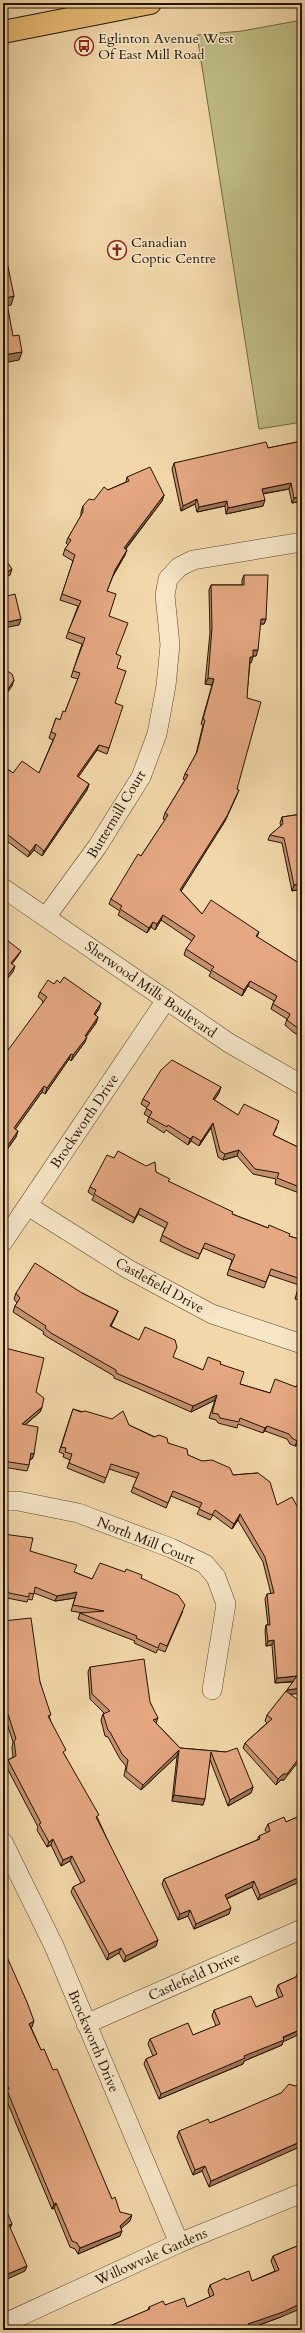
<svg xmlns="http://www.w3.org/2000/svg" width="305" height="2333" font-family="Cardo,serif">
	<style>
		.green { fill: #bfbd84; stroke: #706842 }
		.lines { fill: none; stroke-linecap: round; stroke-linejoin: round }
		.minor-casing { stroke: #56442a; stroke-width: 20 }
		.primary-casing { stroke: #221300; stroke-width: 24 }
		.minor { stroke: #f6e5c7; stroke-width: 19 }
		.primary { stroke: #e8bc74; stroke-width: 22 }
		.wall { fill: #c4906f; stroke: #221300 }
		.shaded-wall { fill: #a0755a; stroke: #221300 }
		.building { fill: #e4a781; stroke: #221300 }
		.labels { text-anchor: middle; stroke-width: 3; stroke-linejoin: round; paint-order: stroke }
		.poi-label { font-size: 14px; fill: #221300; stroke: #f6e5c7; text-anchor: start }
		.street-label { font-size: 14px; fill: #221300; stroke: #f6e5c7 }
	</style>
	<rect width="100%" height="100%" fill="#f1d7a9"/>
	<filter id="stains"><feTurbulence type="fractalNoise" baseFrequency=".005" numOctaves="4"/><feColorMatrix values="0 0 0 0 .2 0 0 0 0 .09 0 0 0 0 .02 0 0 0 .5 -.17"/></filter>
	<radialGradient id="worn" r=".72"><stop offset=".6" stop-color="#630" stop-opacity="0"/><stop offset="1" stop-color="#630" stop-opacity=".3"/></radialGradient>
	<path class="green" d="M 302,20 L 302,422 L 259,429 L 197,35 L 242,31 Z"/>
	<g class="lines">
		<g class="minor-casing">
			<g id="minor">
				<path d="M 3,888 L 229,1043 L 302,1085"/>
				<path d="M 46,917 L 97,847 L 141,777 L 157,734 L 166,686 L 170,645 L 165,595 L 168,579 L 179,567 L 193,560 L 302,542"/>
				<path d="M 28,1206 L 128,1269 L 212,1314 L 302,1344"/>
				<path d="M 3,1242 L 166,1000"/>
				<path d="M 3,1501 L 18,1501 L 78,1513 L 171,1548 L 205,1564 L 216,1577 L 226,1604 L 212,1690"/>
				<path d="M 3,1842 L 54,1946 L 179,2243"/>
				<path d="M 86,2024 L 302,1929"/>
				<path d="M 3,2324 L 179,2243 L 302,2193"/>
			</g>
		</g>
		<g class="primary-casing">
			<path id="primary" d="M 3,32 L 150,3"/>
		</g>
		<use href="#minor" class="minor"/>
		<use href="#primary" class="primary"/>
	</g>
	<g class="wall">
		<path d="M 302,441 L 302,501 L 292,503 L 289,489 L 263,494 L 263,506 L 226,514 L 225,506 L 197,512 L 195,504 L 181,511 L 172,469 L 174,463 L 268,448 Z"/>
		<path d="M 127,477 L 164,495 L 162,501 L 126,549 L 125,555 L 113,576 L 107,591 L 109,616 L 116,654 L 117,668 L 115,703 L 109,748 L 107,754 L 97,750 L 78,777 L 89,784 L 87,790 L 42,856 L 34,850 L 28,857 L 3,838 L 3,815 L 4,814 L 3,813 L 3,766 L 13,773 L 39,773 L 53,740 L 49,738 L 56,718 L 60,720 L 65,712 L 78,679 L 71,677 L 82,644 L 66,638 L 78,606 L 60,600 L 73,561 L 63,555 L 65,549 L 68,545 L 66,543 L 68,538 L 81,516 L 81,512 L 83,506 L 94,500 L 108,490 L 126,482 Z"/>
		<path d="M 244,575 L 266,619 L 264,624 L 260,624 L 256,656 L 253,656 L 251,663 L 250,663 L 237,789 L 237,795 L 225,821 L 181,891 L 202,914 L 259,932 L 257,937 L 302,965 L 302,1037 L 293,1032 L 285,1025 L 287,1019 L 271,1009 L 274,1001 L 248,986 L 242,996 L 209,976 L 211,972 L 184,955 L 186,949 L 192,941 L 161,920 L 155,930 L 151,927 L 147,933 L 118,915 L 120,911 L 109,904 L 111,899 L 141,856 L 165,820 L 163,819 L 165,813 L 185,780 L 183,779 L 185,774 L 196,754 L 203,725 L 201,724 L 212,685 L 205,684 L 210,633 L 209,590 L 211,585 L 242,585 L 242,580 Z"/>
		<path d="M 302,814 L 302,889 L 292,891 L 282,843 L 268,840 L 270,835 L 281,826 L 280,823 L 282,817 Z"/>
		<path d="M 54,984 L 99,1009 L 95,1015 L 98,1017 L 96,1023 L 86,1037 L 85,1042 L 71,1061 L 69,1059 L 45,1094 L 42,1092 L 15,1129 L 16,1137 L 6,1151 L 3,1149 L 43,1001 L 38,997 L 40,992 Z"/>
		<path d="M 219,1093 L 214,1100 L 238,1115 L 277,1127 L 273,1135 L 302,1149 L 302,1194 L 275,1184 L 276,1179 L 253,1174 L 237,1156 L 223,1160 L 218,1157 L 211,1128 L 199,1146 L 191,1141 L 188,1145 L 166,1130 L 164,1133 L 147,1122 L 149,1117 L 144,1114 L 147,1108 L 141,1104 L 143,1099 Z"/>
		<path d="M 114,1158 L 156,1172 L 169,1182 L 232,1214 L 289,1236 L 302,1240 L 302,1301 L 295,1299 L 299,1285 L 269,1275 L 264,1288 L 227,1275 L 232,1260 L 203,1248 L 198,1259 L 182,1252 L 160,1241 L 165,1228 L 138,1214 L 133,1223 L 92,1200 L 94,1196 L 88,1192 L 90,1187 Z"/>
		<path d="M 16,1293 L 82,1293 L 118,1311 L 111,1326 L 173,1358 L 203,1370 L 220,1364 L 240,1384 L 270,1393 L 302,1386 L 302,1445 L 300,1444 L 295,1446 L 290,1444 L 287,1439 L 265,1431 L 263,1433 L 238,1424 L 237,1428 L 218,1423 L 216,1420 L 209,1418 L 215,1400 L 191,1412 L 114,1378 L 114,1376 L 49,1338 L 43,1334 L 44,1332 L 13,1312 L 15,1306 L 17,1303 L 14,1299 Z"/>
		<path d="M 5,1348 L 36,1392 L 42,1407 L 40,1412 L 25,1425 L 34,1454 L 32,1459 L 30,1459 L 29,1465 L 27,1471 L 3,1467 L 3,1353 Z"/>
		<path d="M 73,1409 L 129,1425 L 168,1443 L 188,1455 L 233,1475 L 258,1473 L 302,1693 L 290,1694 L 284,1780 L 281,1780 L 276,1785 L 243,1748 L 245,1743 L 267,1723 L 265,1721 L 267,1715 L 286,1692 L 293,1682 L 275,1683 L 272,1645 L 266,1646 L 265,1630 L 266,1625 L 268,1625 L 265,1599 L 267,1594 L 271,1594 L 263,1562 L 238,1520 L 232,1529 L 213,1515 L 210,1520 L 197,1514 L 200,1508 L 171,1496 L 166,1508 L 131,1492 L 137,1478 L 109,1469 L 104,1483 L 67,1468 L 70,1460 L 63,1457 L 64,1454 L 59,1452 Z"/>
		<path d="M 3,1534 L 30,1551 L 74,1572 L 92,1579 L 141,1578 L 183,1611 L 165,1652 L 158,1649 L 156,1653 L 134,1643 L 135,1641 L 78,1619 L 80,1613 L 83,1613 L 71,1611 L 75,1598 L 55,1601 L 34,1593 L 32,1600 L 28,1599 L 27,1602 L 7,1598 L 3,1593 Z"/>
		<path d="M 3,1621 L 40,1682 L 50,1719 L 64,1754 L 98,1819 L 156,1946 L 124,1962 L 119,1953 L 107,1960 L 71,1892 L 73,1887 L 81,1883 L 70,1861 L 61,1866 L 51,1845 L 47,1847 L 37,1830 L 38,1827 L 6,1766 L 8,1760 L 13,1757 L 12,1747 L 13,1742 L 6,1720 L 3,1721 Z"/>
		<path d="M 90,1667 L 150,1702 L 156,1723 L 180,1748 L 226,1752 L 253,1787 L 251,1793 L 228,1806 L 210,1760 L 203,1805 L 172,1801 L 177,1756 L 141,1790 L 124,1776 L 126,1766 L 120,1759 L 108,1737 L 105,1736 L 101,1720 L 103,1714 L 105,1714 L 90,1699 L 88,1672 Z"/>
		<path d="M 302,1815 L 258,1900 L 252,1887 L 227,1899 L 229,1914 L 194,1929 L 188,1916 L 178,1920 L 162,1884 L 164,1879 L 257,1840 L 259,1836 L 267,1833 L 265,1830 L 268,1824 L 286,1822 Z"/>
		<path d="M 3,1948 L 32,2027 L 31,2027 L 41,2050 L 112,2199 L 120,2212 L 130,2221 L 121,2228 L 120,2236 L 78,2254 L 75,2249 L 70,2247 L 54,2208 L 52,2209 L 17,2126 L 5,2096 L 6,2092 L 3,2085 Z"/>
		<path d="M 302,1972 L 282,2045 L 244,2061 L 243,2064 L 159,2099 L 144,2064 L 146,2059 L 153,2056 L 148,2044 L 150,2039 L 193,2035 L 216,2026 L 212,2016 L 214,2010 L 256,2007 L 279,1998 L 276,1991 L 278,1985 L 296,1977 L 297,1974 Z"/>
		<path d="M 239,2111 L 209,2187 L 202,2171 L 193,2175 L 177,2137 L 179,2131 L 210,2123 Z"/>
		<path d="M 302,2244 L 281,2317 L 248,2329 L 248,2330 L 104,2330 L 105,2328 L 148,2310 L 149,2307 L 165,2305 L 187,2307 L 210,2297 L 208,2291 L 210,2285 L 226,2280 L 252,2281 L 275,2271 L 271,2261 L 273,2256 Z"/>
	</g>
	<g class="shaded-wall">
		<path d="M 14,296 L 11,305 L 3,307 L 6,298 Z"/>
		<path d="M 22,352 L 19,360 L 3,363 L 3,355 Z"/>
		<path d="M 291,483 L 289,489 L 260,494 L 262,489 Z"/>
		<path d="M 164,495 L 162,501 L 122,553 L 124,548 Z"/>
		<path d="M 302,496 L 302,501 L 292,503 L 294,498 Z"/>
		<path d="M 197,499 L 195,504 L 181,511 L 183,506 Z"/>
		<path d="M 265,500 L 263,506 L 226,514 L 228,508 Z"/>
		<path d="M 227,501 L 225,506 L 197,512 L 199,507 Z"/>
		<path d="M 127,550 L 125,555 L 113,576 L 115,570 Z"/>
		<path d="M 12,569 L 10,575 L 3,579 L 3,575 Z"/>
		<path d="M 21,619 L 19,625 L 3,628 L 3,623 Z"/>
		<path d="M 261,619 L 266,619 L 264,624 L 258,624 Z"/>
		<path d="M 253,650 L 258,650 L 256,656 L 251,656 Z"/>
		<path d="M 250,657 L 253,657 L 251,663 L 248,663 Z"/>
		<path d="M 208,678 L 214,679 L 212,685 L 205,684 Z"/>
		<path d="M 14,680 L 12,686 L 3,699 L 3,697 Z"/>
		<path d="M 99,745 L 97,750 L 75,782 L 77,776 Z"/>
		<path d="M 89,784 L 87,790 L 42,856 L 44,851 Z"/>
		<path d="M 239,790 L 225,821 L 178,896 L 180,890 Z"/>
		<path d="M 36,844 L 34,850 L 28,857 L 30,852 Z"/>
		<path d="M 302,883 L 302,889 L 292,891 L 294,885 Z"/>
		<path d="M 163,915 L 161,920 L 155,930 L 157,924 Z"/>
		<path d="M 153,922 L 151,927 L 147,933 L 149,928 Z"/>
		<path d="M 21,951 L 18,956 L 9,968 L 11,963 Z"/>
		<path d="M 15,966 L 13,972 L 3,984 L 4,980 Z"/>
		<path d="M 250,981 L 248,986 L 242,996 L 244,990 Z"/>
		<path d="M 101,1003 L 99,1009 L 92,1019 L 94,1014 Z"/>
		<path d="M 98,1017 L 96,1023 L 83,1041 L 85,1036 Z"/>
		<path d="M 87,1037 L 85,1042 L 71,1061 L 73,1055 Z"/>
		<path d="M 71,1054 L 69,1059 L 45,1094 L 47,1088 Z"/>
		<path d="M 44,1086 L 42,1092 L 12,1134 L 14,1128 Z"/>
		<path d="M 221,1087 L 219,1093 L 211,1105 L 213,1099 Z"/>
		<path d="M 213,1123 L 211,1128 L 199,1146 L 201,1141 Z"/>
		<path d="M 18,1131 L 16,1137 L 6,1151 L 8,1145 Z"/>
		<path d="M 193,1136 L 191,1141 L 188,1145 L 190,1139 Z"/>
		<path d="M 239,1150 L 237,1156 L 223,1160 L 225,1154 Z"/>
		<path d="M 140,1208 L 138,1214 L 133,1223 L 135,1218 Z"/>
		<path d="M 118,1311 L 116,1316 L 108,1332 L 110,1326 Z"/>
		<path d="M 217,1395 L 215,1400 L 191,1412 L 193,1406 Z"/>
		<path d="M 42,1407 L 40,1412 L 19,1430 L 22,1424 Z"/>
		<path d="M 267,1426 L 265,1431 L 263,1433 L 265,1428 Z"/>
		<path d="M 302,1439 L 300,1444 L 295,1446 L 297,1441 Z"/>
		<path d="M 31,1453 L 34,1454 L 32,1459 L 29,1459 Z"/>
		<path d="M 240,1514 L 238,1520 L 232,1529 L 234,1524 Z"/>
		<path d="M 77,1592 L 75,1598 L 55,1601 L 57,1596 Z"/>
		<path d="M 274,1640 L 272,1645 L 266,1646 L 268,1641 Z"/>
		<path d="M 297,1676 L 295,1681 L 275,1683 L 277,1678 Z"/>
		<path d="M 302,1688 L 302,1693 L 285,1695 L 287,1690 Z"/>
		<path d="M 8,1714 L 6,1720 L 3,1721 L 3,1716 Z"/>
		<path d="M 158,1718 L 156,1723 L 153,1720 Z"/>
		<path d="M 179,1750 L 177,1756 L 141,1790 L 143,1785 Z"/>
		<path d="M 302,1754 L 302,1757 L 284,1780 L 281,1780 L 276,1785 L 278,1779 Z"/>
		<path d="M 253,1787 L 251,1793 L 228,1806 L 230,1800 Z"/>
		<path d="M 174,1795 L 205,1799 L 203,1805 L 172,1801 Z"/>
		<path d="M 53,1839 L 51,1845 L 47,1847 L 49,1842 Z"/>
		<path d="M 72,1856 L 70,1861 L 61,1866 L 63,1860 Z"/>
		<path d="M 302,1876 L 302,1881 L 258,1900 L 260,1895 Z"/>
		<path d="M 254,1881 L 252,1887 L 223,1900 L 225,1895 Z"/>
		<path d="M 231,1908 L 229,1914 L 194,1929 L 196,1924 Z"/>
		<path d="M 190,1910 L 188,1916 L 178,1920 L 180,1914 Z"/>
		<path d="M 158,1940 L 156,1946 L 124,1962 L 126,1956 Z"/>
		<path d="M 121,1948 L 119,1953 L 107,1960 L 109,1954 Z"/>
		<path d="M 34,2021 L 32,2027 L 27,2029 L 29,2024 Z"/>
		<path d="M 302,2029 L 302,2033 L 283,2042 L 282,2045 L 244,2061 L 243,2064 L 159,2099 L 161,2094 Z"/>
		<path d="M 302,2141 L 302,2146 L 209,2187 L 211,2181 Z"/>
		<path d="M 205,2166 L 202,2171 L 193,2175 L 195,2170 Z"/>
		<path d="M 56,2203 L 54,2208 L 52,2209 L 54,2204 Z"/>
		<path d="M 132,2215 L 130,2221 L 118,2231 L 120,2226 Z"/>
		<path d="M 12,2224 L 10,2229 L 9,2225 Z"/>
		<path d="M 122,2231 L 120,2236 L 78,2254 L 80,2248 Z"/>
		<path d="M 27,2266 L 25,2271 L 3,2281 L 3,2276 Z"/>
		<path d="M 302,2303 L 302,2308 L 281,2317 L 248,2329 L 248,2330 L 241,2330 L 248,2324 Z"/>
	</g>
	<g class="building">
		<path d="M 3,247 L 4,247 L 14,296 L 6,298 L 13,336 L 19,335 L 22,352 L 3,355 Z"/>
		<path d="M 302,441 L 302,496 L 294,498 L 291,483 L 262,489 L 265,500 L 228,508 L 227,501 L 199,507 L 197,499 L 183,506 L 174,463 L 266,442 L 268,448 Z"/>
		<path d="M 150,467 L 164,495 L 124,548 L 127,550 L 115,570 L 107,591 L 116,594 L 109,616 L 128,623 L 116,654 L 121,656 L 117,668 L 126,671 L 115,703 L 123,706 L 109,748 L 99,745 L 77,776 L 89,784 L 44,851 L 36,844 L 30,852 L 3,831 L 3,823 L 6,819 L 3,816 L 3,815 L 7,809 L 3,806 L 3,766 L 13,773 L 22,761 L 39,773 L 56,734 L 51,732 L 56,718 L 60,720 L 63,711 L 65,712 L 80,673 L 73,671 L 85,638 L 68,632 L 81,601 L 62,594 L 75,555 L 65,549 L 71,540 L 68,538 L 83,512 L 83,506 L 89,499 L 94,500 L 104,487 L 108,490 L 129,481 L 127,477 Z"/>
		<path d="M 3,556 L 12,569 L 3,575 Z"/>
		<path d="M 244,575 L 268,575 L 266,619 L 261,619 L 258,650 L 253,650 L 253,657 L 250,657 L 247,698 L 261,702 L 237,789 L 239,790 L 227,816 L 180,890 L 202,914 L 211,900 L 259,932 L 256,936 L 302,965 L 302,1030 L 295,1026 L 287,1020 L 290,1014 L 273,1004 L 277,996 L 250,981 L 244,990 L 211,970 L 214,967 L 186,949 L 195,936 L 163,915 L 157,924 L 153,922 L 149,928 L 120,909 L 122,906 L 111,899 L 138,854 L 141,856 L 168,815 L 165,813 L 188,775 L 185,774 L 197,752 L 205,720 L 203,719 L 214,679 L 208,678 L 212,628 L 211,585 L 244,585 Z"/>
		<path d="M 15,594 L 21,619 L 3,623 L 3,597 Z"/>
		<path d="M 3,668 L 12,674 L 14,680 L 3,697 Z"/>
		<path d="M 302,814 L 302,883 L 294,885 L 284,838 L 270,835 L 283,824 L 282,817 Z"/>
		<path d="M 3,937 L 21,951 L 11,963 L 15,966 L 4,980 L 3,979 Z"/>
		<path d="M 64,977 L 101,1003 L 94,1014 L 98,1017 L 85,1036 L 87,1037 L 73,1055 L 71,1054 L 47,1088 L 44,1086 L 14,1128 L 18,1131 L 8,1145 L 5,1143 L 3,1146 L 3,1057 L 47,997 L 40,992 L 48,980 L 54,984 L 57,980 L 60,983 Z"/>
		<path d="M 172,1060 L 221,1087 L 213,1099 L 238,1115 L 244,1104 L 279,1121 L 273,1135 L 302,1149 L 302,1188 L 277,1178 L 279,1173 L 255,1169 L 239,1150 L 225,1154 L 220,1151 L 213,1123 L 201,1141 L 193,1136 L 190,1139 L 168,1125 L 167,1127 L 149,1117 L 152,1112 L 146,1108 L 150,1103 L 143,1099 L 161,1070 Z"/>
		<path d="M 118,1151 L 146,1166 L 155,1162 L 156,1172 L 170,1179 L 168,1181 L 233,1212 L 232,1214 L 268,1228 L 269,1225 L 290,1234 L 289,1236 L 302,1240 L 302,1295 L 297,1294 L 301,1279 L 271,1269 L 266,1282 L 229,1269 L 235,1255 L 205,1243 L 200,1254 L 184,1247 L 162,1235 L 168,1223 L 140,1208 L 135,1218 L 94,1194 L 96,1190 L 90,1187 L 107,1155 L 114,1158 Z"/>
		<path d="M 35,1263 L 82,1293 L 118,1311 L 110,1326 L 139,1340 L 145,1327 L 175,1340 L 177,1347 L 173,1357 L 203,1370 L 208,1357 L 221,1362 L 220,1364 L 244,1372 L 240,1384 L 270,1393 L 275,1379 L 296,1387 L 297,1385 L 302,1386 L 302,1439 L 297,1441 L 292,1438 L 289,1434 L 267,1426 L 265,1428 L 240,1418 L 239,1422 L 220,1418 L 218,1414 L 212,1413 L 217,1395 L 193,1406 L 116,1373 L 116,1370 L 51,1333 L 45,1328 L 46,1326 L 15,1306 L 20,1298 L 16,1293 Z"/>
		<path d="M 5,1348 L 44,1358 L 36,1392 L 44,1398 L 42,1407 L 22,1424 L 38,1427 L 34,1454 L 31,1453 L 29,1465 L 3,1461 L 3,1355 Z"/>
		<path d="M 73,1409 L 81,1412 L 85,1411 L 112,1419 L 123,1411 L 129,1425 L 154,1437 L 159,1435 L 167,1438 L 168,1443 L 187,1449 L 188,1455 L 202,1461 L 212,1460 L 230,1468 L 233,1475 L 258,1473 L 270,1482 L 277,1505 L 292,1497 L 298,1508 L 302,1508 L 302,1688 L 287,1690 L 297,1676 L 277,1678 L 274,1640 L 268,1641 L 266,1625 L 270,1625 L 267,1594 L 274,1593 L 265,1557 L 240,1514 L 234,1524 L 215,1510 L 212,1515 L 199,1509 L 202,1503 L 173,1491 L 168,1503 L 133,1487 L 139,1473 L 111,1464 L 106,1478 L 69,1463 L 72,1454 L 65,1452 L 66,1448 L 61,1447 Z"/>
		<path d="M 3,1534 L 33,1538 L 30,1551 L 77,1565 L 74,1572 L 92,1579 L 100,1563 L 125,1572 L 126,1569 L 142,1575 L 141,1578 L 178,1595 L 185,1605 L 167,1646 L 160,1643 L 158,1648 L 136,1638 L 137,1636 L 80,1613 L 104,1611 L 73,1605 L 77,1592 L 57,1596 L 35,1587 L 34,1594 L 29,1593 L 29,1597 L 9,1593 L 3,1585 Z"/>
		<path d="M 31,1618 L 40,1682 L 51,1715 L 48,1716 L 66,1750 L 63,1752 L 99,1815 L 96,1817 L 158,1940 L 126,1956 L 121,1948 L 109,1954 L 73,1887 L 85,1881 L 72,1856 L 63,1860 L 53,1839 L 49,1842 L 39,1824 L 41,1823 L 8,1760 L 16,1756 L 14,1741 L 16,1739 L 8,1714 L 3,1716 L 3,1621 Z"/>
		<path d="M 144,1659 L 150,1702 L 158,1718 L 153,1720 L 180,1748 L 226,1752 L 237,1748 L 253,1787 L 230,1800 L 211,1752 L 205,1799 L 174,1795 L 179,1750 L 143,1785 L 126,1771 L 128,1760 L 122,1754 L 110,1732 L 108,1730 L 103,1714 L 110,1711 L 92,1694 L 90,1667 Z"/>
		<path d="M 286,1691 L 302,1703 L 302,1754 L 287,1774 L 283,1774 L 278,1779 L 245,1743 L 272,1719 L 267,1715 Z"/>
		<path d="M 302,1815 L 302,1876 L 260,1895 L 254,1881 L 225,1895 L 231,1908 L 196,1924 L 190,1910 L 180,1914 L 164,1879 L 260,1839 L 259,1836 L 270,1831 L 268,1824 L 284,1817 L 286,1822 Z"/>
		<path d="M 3,1948 L 27,2002 L 34,2021 L 29,2024 L 41,2050 L 44,2049 L 53,2070 L 57,2069 L 112,2199 L 115,2197 L 120,2212 L 132,2215 L 120,2226 L 122,2231 L 80,2248 L 77,2243 L 72,2241 L 56,2203 L 54,2204 L 19,2120 L 7,2090 L 9,2089 L 3,2075 Z"/>
		<path d="M 302,1972 L 302,2029 L 283,2037 L 284,2040 L 244,2056 L 245,2058 L 161,2094 L 146,2059 L 157,2054 L 150,2039 L 188,2023 L 193,2035 L 220,2024 L 214,2010 L 251,1996 L 256,2007 L 283,1996 L 278,1985 L 298,1976 L 297,1974 Z"/>
		<path d="M 301,2083 L 302,2085 L 302,2141 L 211,2181 L 205,2166 L 195,2170 L 179,2131 L 208,2119 L 210,2123 L 239,2111 L 281,2093 L 289,2084 L 295,2086 Z"/>
		<path d="M 3,2199 L 8,2201 L 5,2207 L 12,2224 L 9,2225 L 27,2266 L 3,2276 Z"/>
		<path d="M 302,2244 L 302,2303 L 283,2312 L 248,2324 L 249,2326 L 241,2330 L 106,2330 L 105,2328 L 150,2309 L 149,2307 L 163,2301 L 165,2305 L 184,2298 L 187,2307 L 214,2295 L 210,2285 L 225,2278 L 226,2280 L 249,2271 L 252,2281 L 279,2270 L 273,2256 Z"/>
	</g>
	<defs>
		<g id="bus-ring" transform="scale(1)"><circle r="9.5" fill="#f6e5c7" stroke="#8f2418" stroke-width="1.5"/><path d="M-5-6H5V4H4V6H2V4H-2V6H-4V4H-5ZM-3.5-4V0h7V-4ZM-3.5 1.2v1.5H-2V1.2ZM2 1.2v1.5H3.5V1.2Z" fill="#8f2418"/></g>
		<g id="church-ring" transform="scale(1)"><circle r="9.5" fill="#f6e5c7" stroke="#8f2418" stroke-width="1.5"/><path d="M-1.2-6h2.4v3.5h3.3v2.4h-3.3V6h-2.4V-.1h-3.3v-2.4h3.3Z" fill="#8f2418"/></g>
	</defs>
	<g fill-rule="evenodd">
		<use href="#bus-ring" x="84" y="46"/>
		<use href="#church-ring" x="117" y="250"/>
	</g>
	<g class="labels">
		<g class="poi-label">
			<text x="98" y="43">Eglinton Avenue West<tspan x="98" dy="16">Of East Mill Road</tspan></text>
			<text x="131" y="247">Canadian<tspan x="131" dy="16">Coptic Centre</tspan></text>
		</g>
		<g class="street-label">
			<text transform="translate(116 814) rotate(-59)" y="5">Buttermill Court</text>
			<text transform="translate(151 989) rotate(35)" y="5">Sherwood Mills Boulevard</text>
			<text transform="translate(84 1121) rotate(-56)" y="5">Brockworth Drive</text>
			<text transform="translate(160 1285) rotate(29)" y="5">Castlefield Drive</text>
			<text transform="translate(146 1540) rotate(22)" y="5">North Mill Court</text>
			<text transform="translate(194 1976) rotate(-24)" y="5">Castlefield Drive</text>
			<text transform="translate(94 2041) rotate(67)" y="5">Brockworth Drive</text>
			<text transform="translate(151 2256) rotate(-24)" y="5">Willowvale Gardens</text>
		</g>
	</g>
	<rect width="305" height="2333" fill="none" stroke="#f1d7a9" stroke-width="16"/>
	<rect x="4" y="4" width="297" height="2325" fill="none" stroke="#221300" stroke-width="2"/>
	<rect x="8" y="8" width="289" height="2317" fill="none" stroke="#221300"/>
	<rect width="100%" height="100%" filter="url(#stains)"/>
	<rect width="100%" height="100%" fill="url(#worn)"/>
</svg>
